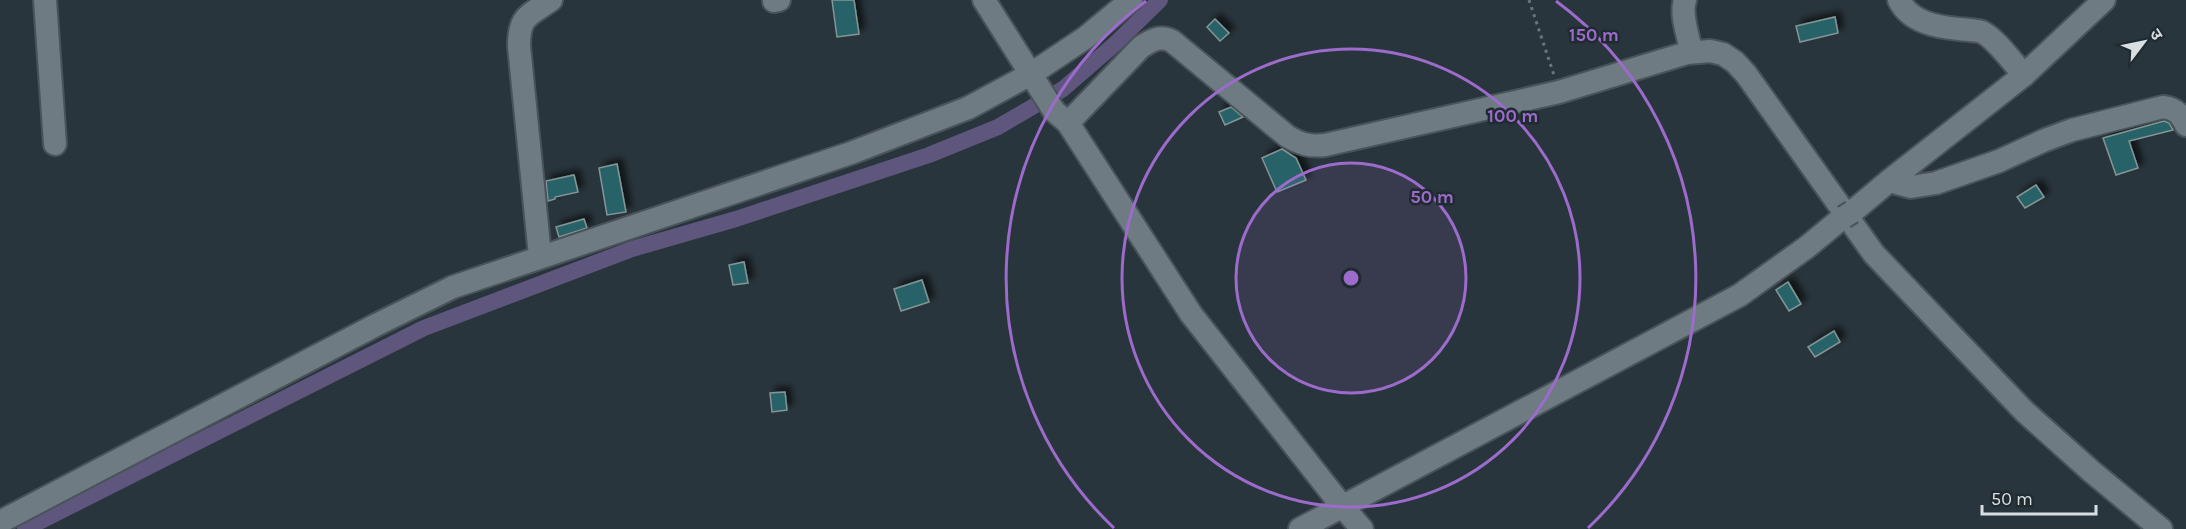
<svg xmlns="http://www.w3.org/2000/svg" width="2186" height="529" font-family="Karla,'Noto Sans Devanagari',sans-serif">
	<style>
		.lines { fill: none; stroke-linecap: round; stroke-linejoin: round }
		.canal { stroke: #5e567d; stroke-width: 16 }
		.building { fill: #266268; stroke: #849596; stroke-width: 1.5; filter: url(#shadow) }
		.minor-casing { stroke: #495359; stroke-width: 26 }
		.path { stroke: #6b757b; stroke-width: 3; stroke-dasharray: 3 4.5; stroke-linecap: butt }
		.minor { stroke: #6e7b83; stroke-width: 22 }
		.minor-bridge-casing { stroke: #495359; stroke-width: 26; stroke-linecap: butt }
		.minor-bridge { stroke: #6e7b83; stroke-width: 22 }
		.ring { fill: none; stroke: #9c6bcc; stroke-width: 3 }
		.centre { fill: #9c6bcc; stroke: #202b31; stroke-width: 3 }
		.ring-label { font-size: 18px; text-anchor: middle; font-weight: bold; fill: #9c6bcc; stroke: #202b31; stroke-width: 5; stroke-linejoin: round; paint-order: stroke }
	</style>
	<defs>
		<filter id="shadow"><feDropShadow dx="5.5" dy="-5.5" stdDeviation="3" flood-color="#0009"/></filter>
	</defs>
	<rect width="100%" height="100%" fill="#29353c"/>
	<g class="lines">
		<path class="canal" d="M 25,529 L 424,328 L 632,249 L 736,219 L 929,155 L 998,127 L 1063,89 L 1116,43 L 1160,0"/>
	</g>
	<g class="building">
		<path d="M 832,0 L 854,0 L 859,34 L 837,37 Z"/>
		<path d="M 1835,17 L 1838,33 L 1800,42 L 1796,26 Z"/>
		<path d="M 1215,19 L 1229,33 L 1220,41 L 1207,27 Z"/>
		<path d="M 1231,107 L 1243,117 L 1225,125 L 1219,112 Z"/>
		<path d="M 2164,121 L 2169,123 L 2173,130 L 2129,141 L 2138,168 L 2116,175 L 2103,138 Z"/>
		<path d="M 1282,149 L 1296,158 L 1306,180 L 1277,192 L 1262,158 Z"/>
		<path d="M 617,164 L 626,212 L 607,215 L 599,168 Z"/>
		<path d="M 574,175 L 578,192 L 555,197 L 555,199 L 548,201 L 546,181 Z"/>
		<path d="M 2036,185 L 2044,197 L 2025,208 L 2017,197 Z"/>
		<path d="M 584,219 L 587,228 L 559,237 L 556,227 Z"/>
		<path d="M 744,262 L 748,283 L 733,285 L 729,265 Z"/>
		<path d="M 922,280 L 929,302 L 901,311 L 894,289 Z"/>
		<path d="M 1788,282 L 1801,304 L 1789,311 L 1776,290 Z"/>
		<path d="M 1834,331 L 1840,342 L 1815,357 L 1808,347 Z"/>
		<path d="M 785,392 L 787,410 L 772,412 L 770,393 Z"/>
	</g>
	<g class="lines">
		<g class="minor-casing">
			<g id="minor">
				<path d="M 45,0 L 55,144"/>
				<path d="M 984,0 L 1054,111 L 1068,123 L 1191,314 L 1342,506 L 1362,529"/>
				<path d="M 1685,0 C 1680,14 1688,35 1691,50 L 1696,52"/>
				<path d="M 1899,0 C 1910,22 1936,27 1959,29 C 1966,30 1975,30 1982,32 C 1995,38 2014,64 2024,75"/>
				<path d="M 774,1 L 779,0"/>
				<path d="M 1068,123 L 1141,47 C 1152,40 1160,35 1172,41 L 1287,136 C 1300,144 1310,147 1325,145 L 1559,92 L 1687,53 L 1710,51 L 1723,54 L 1735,62 L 1746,74 L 1874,254 L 2024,411 L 2091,471 L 2161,529"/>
				<path d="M 1889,181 L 1911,187 L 1936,183 L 1999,161 L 2045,140 L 2072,130 L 2163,107 C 2175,108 2181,114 2186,125"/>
				<path d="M 1852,212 L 1889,181 L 2024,75 L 2104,0"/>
				<path d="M 540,256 L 519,46 C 519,15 529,16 551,0"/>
				<path d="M 0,522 L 376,325 L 453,287 L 851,153 L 968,108 L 1031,74 L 1085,38 L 1131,0"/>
				<path d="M 1300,529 L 1740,295 L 1807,247 L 1847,214 L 1844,217"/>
			</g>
		</g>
		<path class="path" d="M 1529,0 L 1554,75"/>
		<use href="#minor" class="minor"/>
		<g class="minor-bridge-casing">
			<path id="minor-bridge" d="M 1844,217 L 1852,212"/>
		</g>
		<use href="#minor-bridge" class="minor-bridge"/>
	</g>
	<circle cx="1351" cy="278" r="115" fill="#9c6bcc" fill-opacity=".12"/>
	<g class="ring">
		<circle cx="1351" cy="278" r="115"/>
		<circle cx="1351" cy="278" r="229"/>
		<path d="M1114 528A344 344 0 0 1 1146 1M1556 1A344 344 0 0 1 1588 528"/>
	</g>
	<circle cx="1351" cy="278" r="9" class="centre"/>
	<g class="ring-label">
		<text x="1594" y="41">150 m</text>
		<text x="1513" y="122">100 m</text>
		<text x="1432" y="203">50 m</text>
	</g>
	<g transform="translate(2144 42) rotate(58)" stroke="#202b31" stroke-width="4.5" paint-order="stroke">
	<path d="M0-4.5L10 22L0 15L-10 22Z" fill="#d8dfe3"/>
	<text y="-9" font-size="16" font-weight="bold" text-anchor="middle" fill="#d8dfe3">उ</text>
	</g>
	<path d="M1982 505v9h114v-9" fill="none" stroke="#d8dfe3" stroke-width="3"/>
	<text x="1991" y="505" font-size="18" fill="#d8dfe3" stroke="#202b31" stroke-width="4.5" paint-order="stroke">50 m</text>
</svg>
